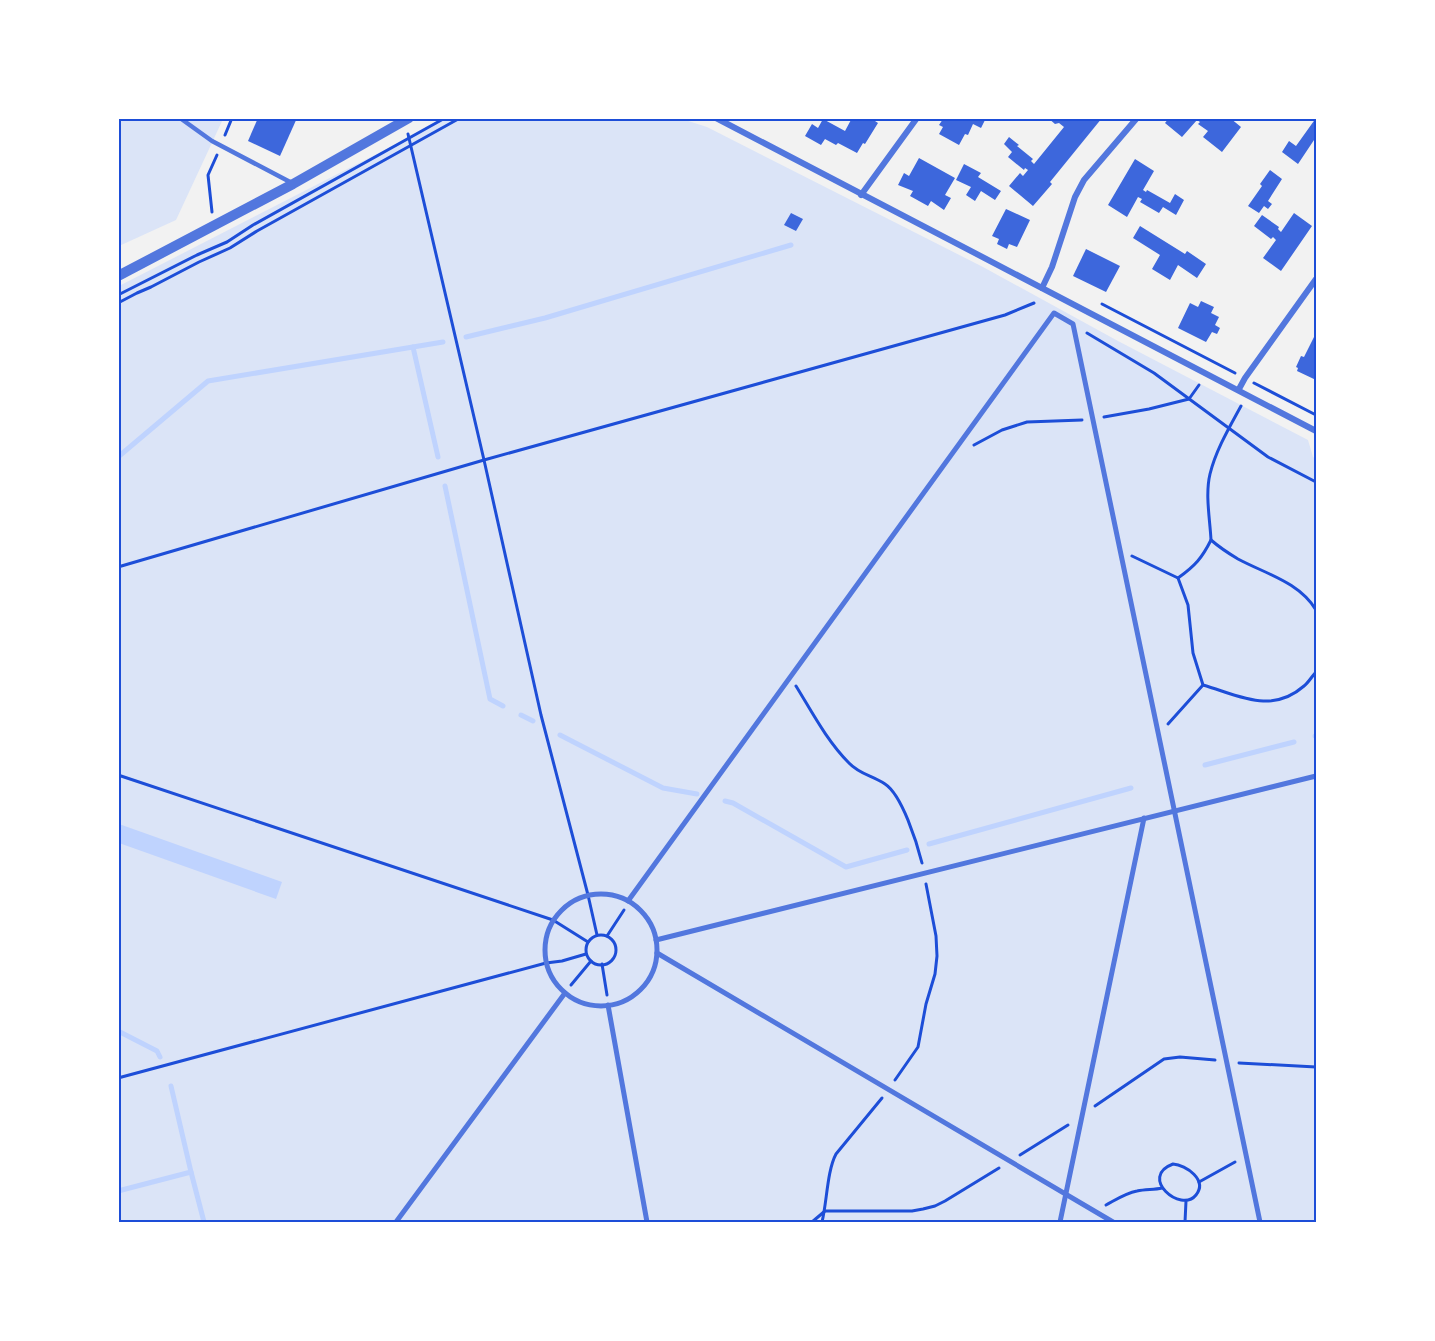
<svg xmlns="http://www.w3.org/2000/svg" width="1435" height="1341" font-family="Helvetica,sans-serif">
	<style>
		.green { fill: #dbe4f7 }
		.water { fill: #bfd3fe }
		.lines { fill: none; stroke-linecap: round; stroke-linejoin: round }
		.stream { stroke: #bfd3fe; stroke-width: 5 }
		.building { fill: #3d67dc }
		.path { stroke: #1d4ed8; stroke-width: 3 }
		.service { stroke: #5277de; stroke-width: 4.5 }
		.pedestrian { stroke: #5277de; stroke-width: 5 }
		.minor { stroke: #5277de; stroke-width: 6 }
		.tertiary { stroke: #5277de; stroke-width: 10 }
		.neatline { fill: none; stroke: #1d4ed8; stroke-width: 2 }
	</style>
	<rect width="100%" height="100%" fill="#f2f2f2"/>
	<g class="green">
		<path d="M 118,119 L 223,119 L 176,220 L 119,246 Z"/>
		<path d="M 445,119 L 682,119 L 707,127 L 983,267 L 1118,341 L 1308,440 L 1313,457 L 1316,459 L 1316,1222 L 119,1222 L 119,286 Z"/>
	</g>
	<path class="water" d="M 119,824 L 282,882 L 276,899 L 119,843 Z"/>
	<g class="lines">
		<g class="stream">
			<path d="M 466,337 L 545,318 L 791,245"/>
			<path d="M 413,347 L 438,457"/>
			<path d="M 118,457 L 208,381 L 443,342"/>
			<path d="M 445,486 L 490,699 L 503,706"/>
			<path d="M 521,715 L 533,721"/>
			<path d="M 560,735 L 663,788 L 697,794"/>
			<path d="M 1315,736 L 1316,736"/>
			<path d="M 1205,765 L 1294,742"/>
			<path d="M 725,801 L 733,803 L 846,867 L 907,850"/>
			<path d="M 929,844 L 1131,788"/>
			<path d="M 118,1031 L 157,1051 L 160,1057"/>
			<path d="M 191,1172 L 204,1222"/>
			<path d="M 118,1191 L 191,1172 L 171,1086"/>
		</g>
	</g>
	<g class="building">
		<path d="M 258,118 L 297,118 L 280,156 L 248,141 Z"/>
		<path d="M 852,118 L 877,118 L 875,121 L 878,123 L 865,144 L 863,143 L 857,153 L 838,143 L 836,145 L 825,139 L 821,145 L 805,136 L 812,124 L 818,128 L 823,119 L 845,131 Z"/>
		<path d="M 947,118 L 986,118 L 981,128 L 973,124 L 968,135 L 965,134 L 959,145 L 939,134 L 943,127 L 939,125 L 943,119 L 946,121 Z"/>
		<path d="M 1048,118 L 1102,118 L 1050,182 L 1052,184 L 1033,206 L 1009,186 L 1020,173 L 1023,176 L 1028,170 L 1025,168 L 1024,170 L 1008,157 L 1012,152 L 1004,144 L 1009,137 L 1019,145 L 1017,146 L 1033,159 L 1031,161 L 1034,164 L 1064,127 L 1059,123 L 1055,124 Z"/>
		<path d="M 1169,118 L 1230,118 L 1241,127 L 1222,152 L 1203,137 L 1208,131 L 1198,124 L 1200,122 L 1197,120 L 1182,137 L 1165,123 Z"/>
		<path d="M 1316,118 L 1316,137 L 1298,164 L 1282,152 L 1289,141 L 1296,146 Z"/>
		<path d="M 919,158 L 955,178 L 945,195 L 951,198 L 944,210 L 931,201 L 928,206 L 910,196 L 913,191 L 898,185 L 904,173 L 909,176 Z"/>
		<path d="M 1135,159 L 1154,171 L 1143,190 L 1146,192 L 1147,190 L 1170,203 L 1175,194 L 1184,200 L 1176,215 L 1163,207 L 1159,213 L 1140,202 L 1142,199 L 1138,197 L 1127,217 L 1108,205 Z"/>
		<path d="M 964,164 L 981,173 L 978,177 L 1001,191 L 995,200 L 981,191 L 975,201 L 966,195 L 971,187 L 956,180 Z"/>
		<path d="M 1270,170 L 1282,179 L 1268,201 L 1272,204 L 1268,209 L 1264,206 L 1259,213 L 1248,206 L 1262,186 L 1260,184 Z"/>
		<path d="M 1006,209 L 1030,220 L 1017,247 L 1009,244 L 1007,249 L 997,244 L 999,239 L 992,236 Z"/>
		<path d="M 791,213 L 803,219 L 796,231 L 784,225 Z"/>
		<path d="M 1294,213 L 1312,226 L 1281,271 L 1263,258 L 1276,240 L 1273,237 L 1271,239 L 1254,226 L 1262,215 L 1279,227 L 1278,229 L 1281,232 Z"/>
		<path d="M 1140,226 L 1185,254 L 1187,251 L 1206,264 L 1197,278 L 1178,265 L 1170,280 L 1152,269 L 1160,255 L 1133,238 Z"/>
		<path d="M 1086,249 L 1120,266 L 1106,292 L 1073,276 Z"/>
		<path d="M 1201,301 L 1214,307 L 1211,313 L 1219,317 L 1215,325 L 1220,328 L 1217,334 L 1212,332 L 1206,342 L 1178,328 L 1190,303 L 1198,307 Z"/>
		<path d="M 1316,333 L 1316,380 L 1297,371 L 1298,368 L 1296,367 L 1301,356 L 1304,357 Z"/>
	</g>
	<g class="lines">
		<g class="path">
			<path d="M 408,134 L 484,460 L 541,715 L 588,895 L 597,935"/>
			<path d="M 225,135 L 232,118"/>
			<path d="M 212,212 L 208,175 L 217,155"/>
			<path d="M 118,295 L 197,255 L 227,242 L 253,225 L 445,118"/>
			<path d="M 118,303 L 137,293 L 151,287 L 199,262 L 230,248 L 257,231 L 460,118"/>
			<path d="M 1102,304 L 1235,373"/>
			<path d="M 1087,333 L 1154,373 L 1268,457 L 1316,482"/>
			<path d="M 1254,383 L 1316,415"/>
			<path d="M 1104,417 L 1149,409 L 1189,399 L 1199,385"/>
			<path d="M 974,445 L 1002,430 L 1027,422 L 1082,420"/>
			<path d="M 1211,540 C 1210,519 1205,495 1210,474 C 1216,450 1229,428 1241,406"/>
			<path d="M 1132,556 L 1178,578 L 1188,605 L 1193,653 L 1203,685 C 1238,695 1271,715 1304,686 C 1309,682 1312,676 1316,672"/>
			<path d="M 118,567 L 484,460 L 1005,315 L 1034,303"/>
			<path d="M 1178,578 C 1195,566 1202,558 1211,540 C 1219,547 1228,553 1238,559 C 1266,574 1299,582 1316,610"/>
			<path d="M 796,686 C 812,712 827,741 849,763 C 859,774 873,776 885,784 C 902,795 917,843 922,863"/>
			<path d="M 1168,724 L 1203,685"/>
			<path d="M 118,775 L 553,920 L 588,942"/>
			<circle cx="601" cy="950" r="15"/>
			<path d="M 607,936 L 624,910"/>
			<path d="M 602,964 L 607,995"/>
			<path d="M 571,985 L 591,961"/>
			<path d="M 1239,1063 L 1316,1067"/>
			<path d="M 118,1078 L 546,963 L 562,961 L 586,954"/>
			<path d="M 895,1080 L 918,1047 L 926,1004 L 935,974 L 937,956 L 936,936 L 926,884"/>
			<path d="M 1095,1106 L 1164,1059 L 1180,1057 L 1215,1060"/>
			<path d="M 1020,1155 L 1068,1125"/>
			<path d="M 1173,1164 C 1186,1165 1208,1180 1196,1195 C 1181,1214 1138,1177 1173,1164 Z"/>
			<path d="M 1199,1182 L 1235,1162"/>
			<path d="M 1106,1205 C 1117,1199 1126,1193 1137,1191 C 1146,1189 1154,1190 1162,1188"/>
			<path d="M 812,1222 L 825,1211 L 912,1211 L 923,1209 L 935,1206 L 945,1201 L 999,1168"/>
			<path d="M 822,1222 C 827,1202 827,1171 836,1154 L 882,1098"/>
			<path d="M 1185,1222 L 1186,1201"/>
		</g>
		<path class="service" d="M 180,118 L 212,141 L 292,183"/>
		<g class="pedestrian">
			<circle cx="601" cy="950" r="56"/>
			<path d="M 628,901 L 1054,313 L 1073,324 L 1260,1222"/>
			<path d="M 656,940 L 1316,776"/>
			<path d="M 657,953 L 1113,1222"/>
			<path d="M 608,1005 L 647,1222"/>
			<path d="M 396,1222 L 565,993"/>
			<path d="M 1060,1222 L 1144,818"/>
		</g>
		<g class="minor">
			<path d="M 716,118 L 1316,431"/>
			<path d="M 861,195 L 917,118"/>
			<path d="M 1042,288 L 1052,267 L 1075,197 L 1084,180 L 1137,118"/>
			<path d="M 1239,389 L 1245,378 L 1316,279"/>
		</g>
		<path class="tertiary" d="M 118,276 L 293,184 L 409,118"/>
	</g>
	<rect width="1435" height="1341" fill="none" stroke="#ffffff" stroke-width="240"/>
	<rect x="120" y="120" width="1195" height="1101" class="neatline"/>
</svg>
